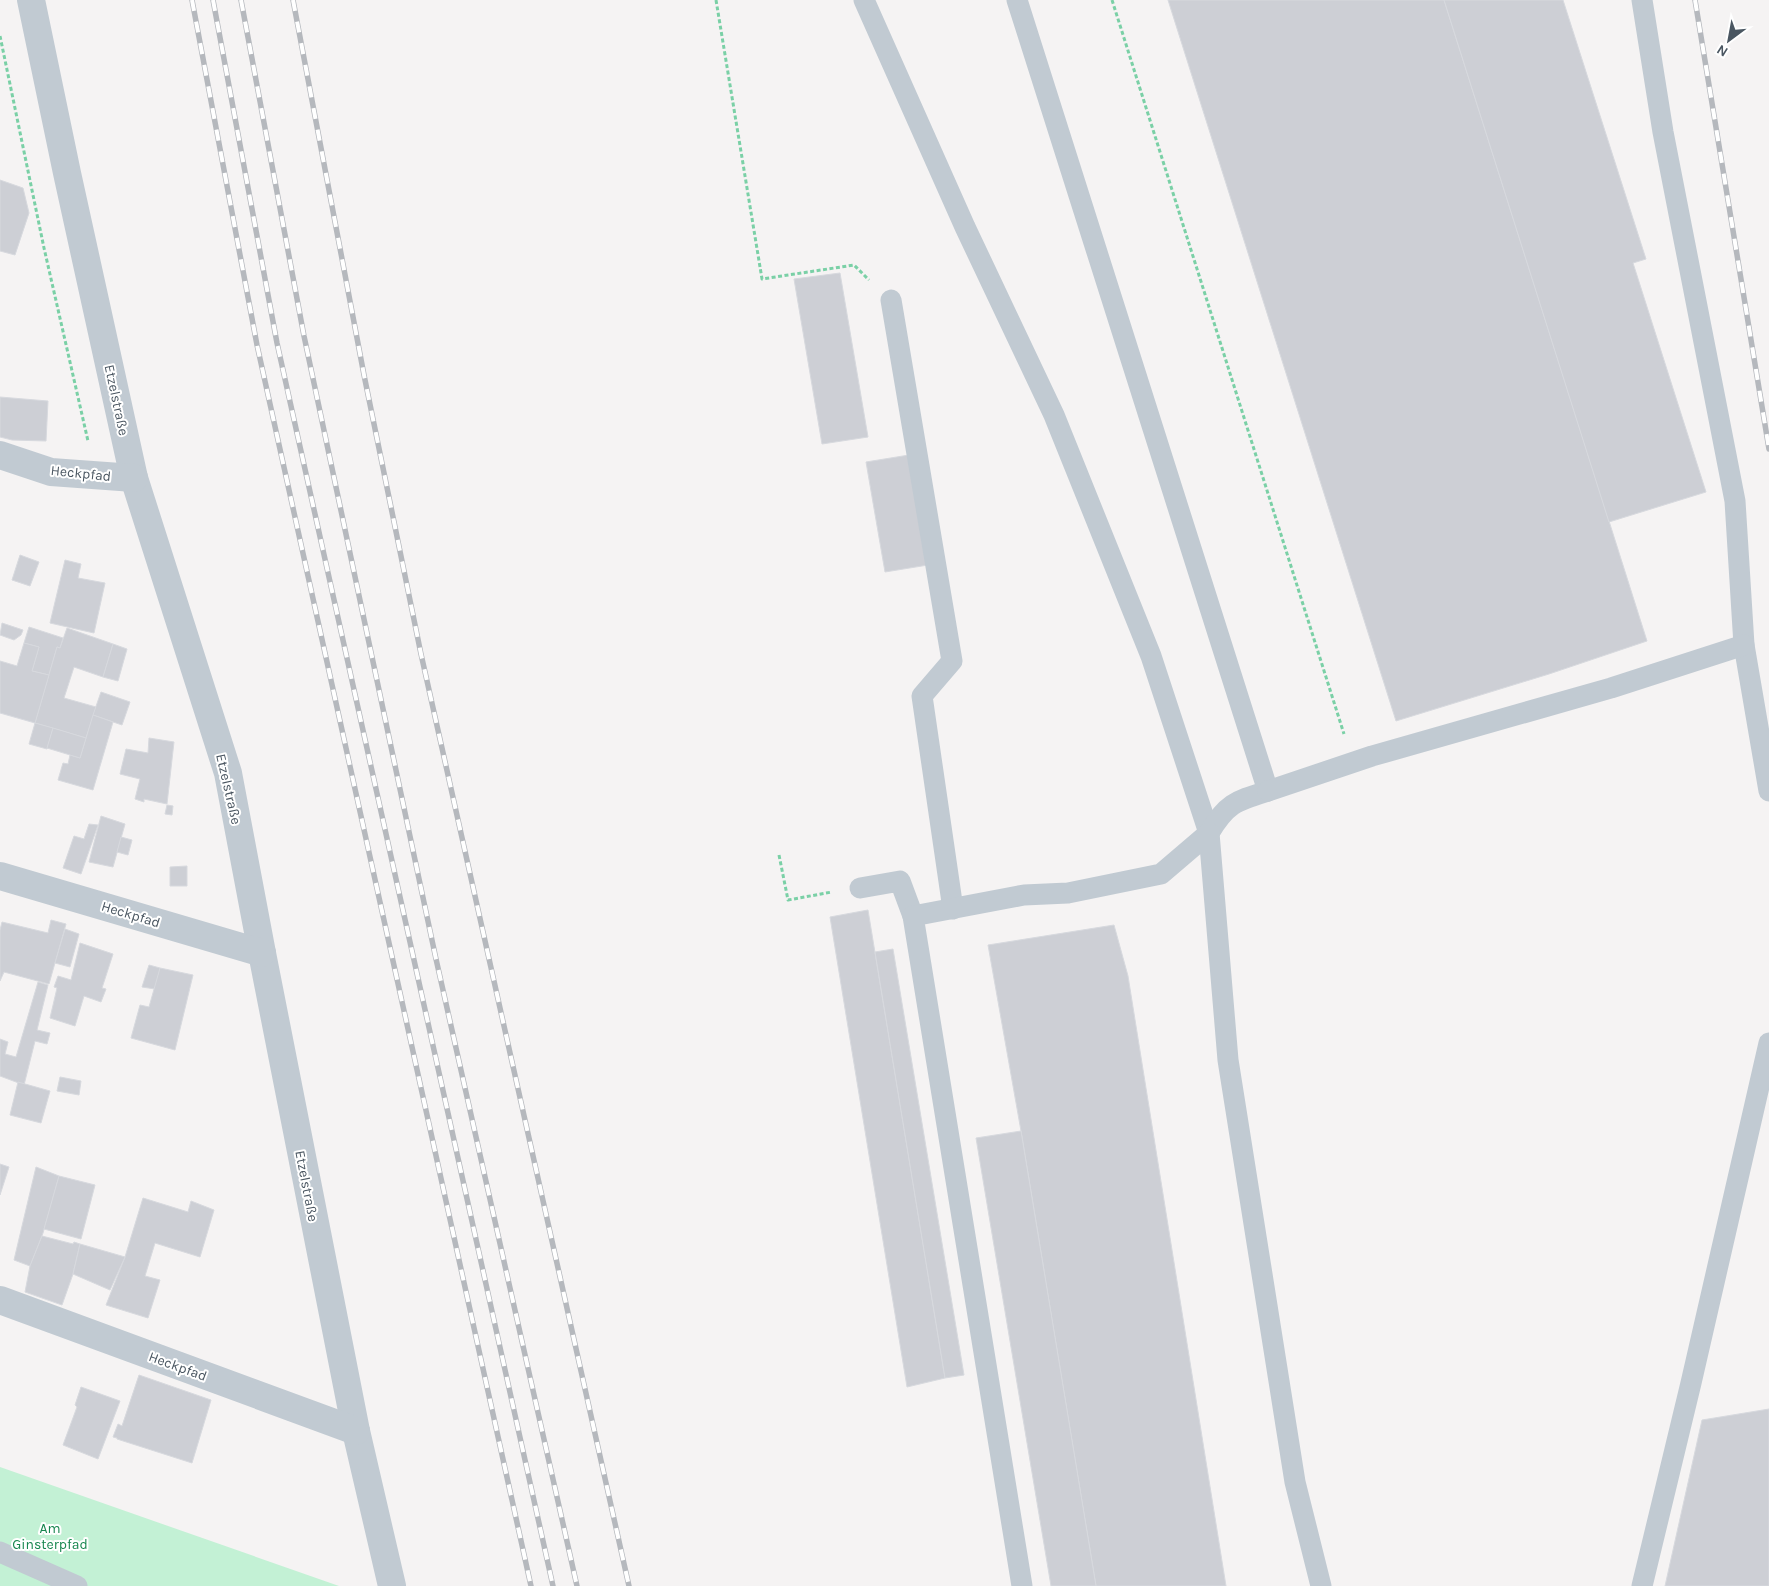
<svg xmlns="http://www.w3.org/2000/svg" width="1769" height="1586" font-family="Karla,sans-serif">
	<style>
		.green { fill: #c3f1d5 }
		.building { fill: #cdcfd5; stroke: #d7d9de }
		.lines { fill: none; stroke-linecap: round; stroke-linejoin: round }
		.path { stroke: #7ad0a6; stroke-width: 3; stroke-dasharray: 4 2.5; stroke-linecap: butt }
		.service { stroke: #c1cad2; stroke-width: 21 }
		.minor { stroke: #c1cad2; stroke-width: 28 }
		.rail-casing { stroke: #b5b8bd; stroke-width: 5.5 }
		.rail { stroke: #fff; stroke-width: 4; stroke-dasharray: 11; stroke-linecap: butt }
		.labels { text-anchor: middle; stroke-width: 4; stroke-linejoin: round; paint-order: stroke }
		.street-label { font-size: 14px; fill: #4a5661; stroke: #fff }
		.park-label { font-size: 14px; fill: #17864f; stroke: #fff }
	</style>
	<rect width="100%" height="100%" fill="#f5f3f3"/>
	<path class="green" d="M 0,1467 L 339,1586 L 0,1586 Z"/>
	<g class="building">
		<path d="M 1168,0 L 1444,0 L 1647,641 L 1549,674 L 1396,721 Z"/>
		<path d="M 1444,0 L 1563,0 L 1646,259 L 1633,263 L 1706,492 L 1609,522 Z"/>
		<path d="M 0,180 L 23,188 L 29,213 L 15,255 L 0,251 Z"/>
		<path d="M 840,273 L 868,437 L 822,444 L 794,279 Z"/>
		<path d="M 0,397 L 48,401 L 46,441 L 12,440 L 0,437 Z"/>
		<path d="M 909,455 L 928,565 L 885,572 L 866,462 Z"/>
		<path d="M 20,555 L 39,562 L 30,586 L 12,580 Z"/>
		<path d="M 65,560 L 81,564 L 78,578 L 105,583 L 94,633 L 50,623 Z"/>
		<path d="M 2,623 L 23,630 L 21,635 L 14,640 L 0,635 Z"/>
		<path d="M 29,627 L 63,638 L 60,648 L 57,647 L 49,675 L 32,671 L 39,647 L 24,643 Z"/>
		<path d="M 67,628 L 113,644 L 103,677 L 74,667 L 64,698 L 96,707 L 86,738 L 35,723 L 57,647 L 60,648 Z"/>
		<path d="M 24,643 L 39,647 L 32,671 L 49,675 L 35,723 L 0,713 L 0,661 L 17,666 Z"/>
		<path d="M 113,644 L 127,649 L 118,681 L 103,677 Z"/>
		<path d="M 101,692 L 130,702 L 122,725 L 93,715 Z"/>
		<path d="M 93,715 L 113,722 L 93,790 L 58,780 L 63,763 L 68,764 L 70,755 L 80,758 Z"/>
		<path d="M 35,723 L 53,728 L 47,749 L 29,744 Z"/>
		<path d="M 53,728 L 86,738 L 80,758 L 47,748 Z"/>
		<path d="M 149,738 L 174,742 L 167,804 L 144,799 L 144,802 L 135,799 L 140,779 L 120,774 L 126,749 L 148,753 Z"/>
		<path d="M 167,805 L 173,806 L 172,815 L 165,814 Z"/>
		<path d="M 101,816 L 125,824 L 113,867 L 89,862 Z"/>
		<path d="M 89,824 L 98,825 L 81,874 L 63,868 L 74,836 L 84,839 Z"/>
		<path d="M 121,837 L 132,840 L 128,855 L 117,852 Z"/>
		<path d="M 187,866 L 187,886 L 170,886 L 170,867 Z"/>
		<path d="M 868,910 L 945,1378 L 907,1387 L 830,917 Z"/>
		<path d="M 51,920 L 66,924 L 49,984 L 4,972 L 0,981 L 0,930 L 2,922 L 48,933 Z"/>
		<path d="M 1114,925 L 1128,976 L 1226,1586 L 1096,1586 L 1021,1131 L 988,945 Z"/>
		<path d="M 65,929 L 79,934 L 70,967 L 55,963 Z"/>
		<path d="M 80,943 L 113,954 L 102,988 L 106,989 L 101,1002 L 84,996 L 75,1026 L 50,1018 L 57,988 L 54,987 L 58,976 L 71,980 Z"/>
		<path d="M 893,949 L 964,1375 L 945,1378 L 875,952 Z"/>
		<path d="M 149,965 L 160,968 L 155,989 L 142,987 Z"/>
		<path d="M 160,968 L 193,975 L 175,1050 L 131,1038 L 140,1005 L 149,1007 Z"/>
		<path d="M 38,982 L 48,985 L 37,1030 L 50,1033 L 47,1044 L 35,1041 L 24,1085 L 0,1076 L 0,1039 L 8,1042 L 5,1054 L 16,1057 Z"/>
		<path d="M 60,1077 L 81,1081 L 79,1095 L 57,1091 Z"/>
		<path d="M 18,1082 L 50,1091 L 41,1123 L 10,1115 Z"/>
		<path d="M 1021,1131 L 1096,1586 L 1051,1586 L 976,1138 Z"/>
		<path d="M 0,1164 L 9,1167 L 0,1195 Z"/>
		<path d="M 36,1167 L 59,1176 L 43,1233 L 30,1266 L 14,1260 Z"/>
		<path d="M 59,1176 L 95,1185 L 81,1239 L 44,1229 Z"/>
		<path d="M 143,1198 L 188,1212 L 191,1201 L 214,1210 L 200,1257 L 155,1243 L 145,1276 L 160,1280 L 148,1318 L 106,1305 L 125,1257 Z"/>
		<path d="M 42,1236 L 73,1244 L 74,1242 L 80,1244 L 73,1274 L 62,1305 L 25,1292 L 30,1266 Z"/>
		<path d="M 80,1244 L 125,1257 L 110,1290 L 73,1274 Z"/>
		<path d="M 139,1375 L 211,1400 L 192,1463 L 117,1439 L 117,1438 L 113,1437 L 118,1424 L 122,1426 Z"/>
		<path d="M 81,1387 L 120,1401 L 98,1459 L 63,1445 L 77,1407 L 75,1405 Z"/>
		<path d="M 1769,1409 L 1769,1586 L 1665,1586 L 1702,1420 Z"/>
	</g>
	<g class="lines">
		<g class="path">
			<path d="M 716,0 L 762,279 L 854,265 L 869,280"/>
			<path d="M 1112,0 L 1344,734"/>
			<path d="M 0,36 L 44,248 L 88,441"/>
			<path d="M 779,855 L 788,900 L 832,892"/>
		</g>
		<g class="service">
			<path d="M 864,0 L 965,227 L 1054,415 L 1151,656 L 1209,833"/>
			<path d="M 1017,0 L 1268,791 C 1236,801 1227,803 1209,833"/>
			<path d="M 1642,0 L 1663,132 L 1735,501 L 1744,645 L 1769,791"/>
			<path d="M 891,300 L 952,661 L 922,696 L 953,909"/>
			<path d="M 1268,791 L 1372,756 L 1611,688 L 1744,645"/>
			<path d="M 860,888 L 900,881 L 913,916"/>
			<path d="M 0,1552 L 77,1586"/>
			<path d="M 1022,1586 L 913,916 L 1024,895 L 1068,893 L 1161,874 L 1209,833 L 1228,1060 L 1295,1482 L 1321,1586"/>
			<path d="M 1642,1586 L 1691,1383 L 1769,1043"/>
		</g>
		<g class="minor">
			<path d="M 31,0 L 67,173 L 134,478 L 228,773 L 262,953 L 356,1431 L 392,1586"/>
			<path d="M 0,455 L 51,472 L 134,478"/>
			<path d="M 0,876 L 262,953"/>
			<path d="M 0,1300 L 356,1431"/>
		</g>
		<g class="rail-casing">
			<g id="rail">
				<path d="M 192,0 L 257,345 L 531,1586"/>
				<path d="M 213,0 L 277,343 L 553,1586"/>
				<path d="M 241,0 L 304,336 L 436,959 L 577,1586"/>
				<path d="M 293,0 L 364,375 L 421,654 L 629,1586"/>
				<path d="M 1695,0 L 1769,449"/>
			</g>
		</g>
		<use href="#rail" class="rail"/>
	</g>
	<g class="labels">
		<g class="street-label">
			<text transform="translate(117 400) rotate(78)" y="5">Etzelstraße</text>
			<text transform="translate(81 473) rotate(6)" y="5">Heckpfad</text>
			<text transform="translate(229 789) rotate(77)" y="5">Etzelstraße</text>
			<text transform="translate(131 914) rotate(17)" y="5">Heckpfad</text>
			<text transform="translate(307 1186) rotate(79)" y="5">Etzelstraße</text>
			<text transform="translate(178 1366) rotate(20)" y="5">Heckpfad</text>
		</g>
		<g class="park-label">
			<text x="50" y="1533">Am<tspan x="50" dy="16">Ginsterpfad</tspan></text>
		</g>
	</g>
	<g transform="translate(1729 40) rotate(212)" stroke="#ffffff" stroke-width="4" paint-order="stroke">
	<path d="M0-4L9 19L0 12L-9 19Z" fill="#4a5661"/>
	<text y="-8" font-size="14" font-weight="bold" text-anchor="middle" fill="#4a5661">N</text>
	</g>
</svg>
